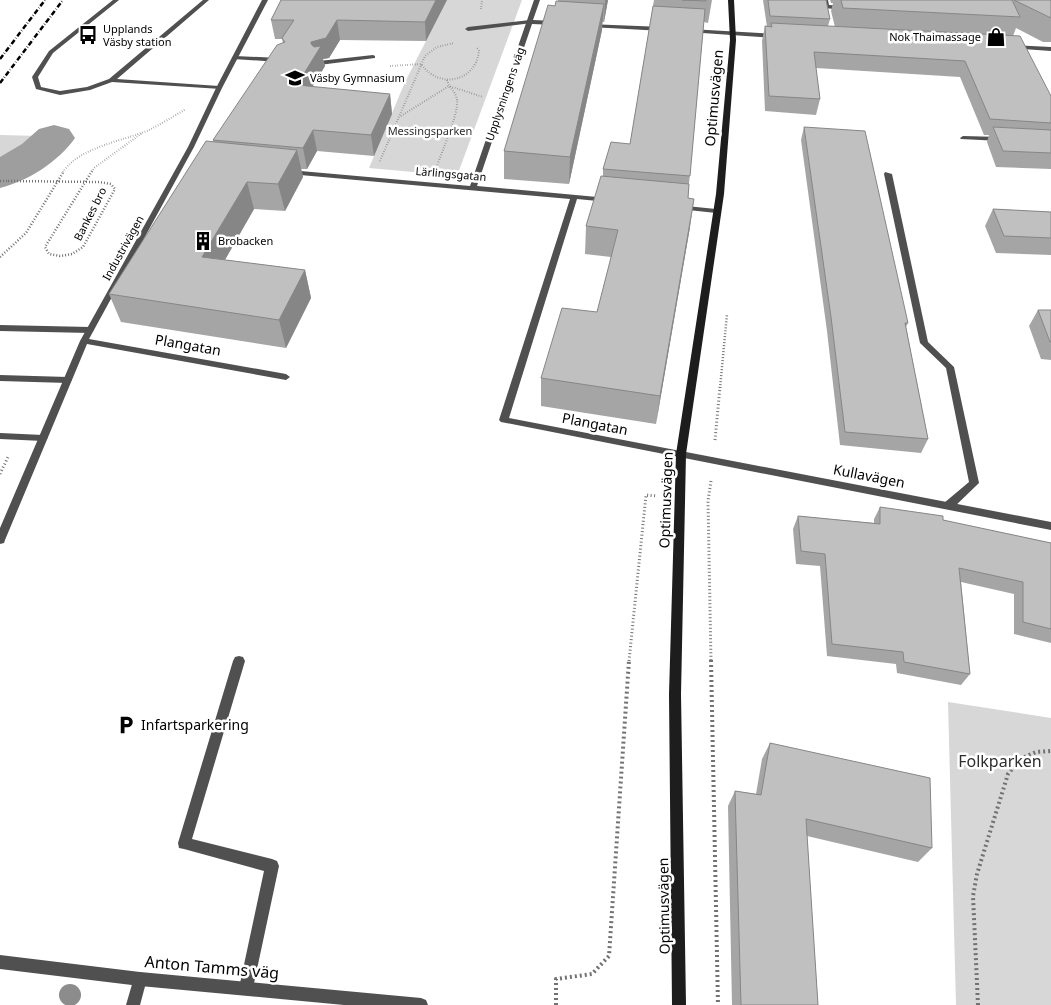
<svg xmlns="http://www.w3.org/2000/svg" width="1051" height="1005" font-family="'Noto Sans',sans-serif">
	<style>
		.green { fill: #d7d7d7 }
		.lines { fill: none; stroke-linecap: round; stroke-linejoin: round }
		.river { fill: #9e9e9e; fill-rule: evenodd }
		.path-far3 { stroke: #727272; stroke-width: 2; stroke-dasharray: 0.5 2; stroke-linecap: butt }
		.path-far2 { stroke: #727272; stroke-width: 2.5; stroke-dasharray: 1 2; stroke-linecap: butt }
		.path-far1 { stroke: #727272; stroke-width: 3; stroke-dasharray: 1 2.5; stroke-linecap: butt }
		.path { stroke: #727272; stroke-width: 4; stroke-dasharray: 2 3; stroke-linecap: butt }
		.lane { fill: #505050; fill-rule: evenodd }
		.street { fill: #505050; fill-rule: evenodd }
		.secondary { fill: #1d1d1d; fill-rule: evenodd }
		.rail { stroke: #000; stroke-width: 2.5; stroke-dasharray: 5 2 0.5 2; stroke-linecap: butt }
		.path-bridge { stroke: #727272; stroke-width: 2.5; stroke-dasharray: 1 2; stroke-linecap: butt }
		.tree { fill: #8c8c8c }
		.wall { fill: #a5a5a5 }
		.shaded-wall { fill: #868686 }
		.building { fill: #c0c0c0; stroke: #868686 }
		.labels { text-anchor: middle; stroke-width: 5; stroke-linejoin: round; paint-order: stroke }
		.far-poi-label { font-size: 11px; fill: #000; stroke: #fff; text-anchor: start }
		.far-street-label { font-size: 11px; fill: #000; stroke: #fff }
		.far-park-label { font-size: 11px; fill: #2e2e2e; stroke: #fff }
		.street-label { font-size: 14px; fill: #000; stroke: #fff }
		.poi-label { font-size: 14px; fill: #000; stroke: #fff; text-anchor: start }
		.near-park-label { font-size: 16px; fill: #2e2e2e; stroke: #fff }
		.near-street-label { font-size: 16px; fill: #000; stroke: #fff }
	</style>
	<rect width="100%" height="100%" fill="#fff"/>
	<g class="green">
		<path d="M 447,0 L 522,0 L 457,176 L 369,168 L 405,82 Z"/>
		<path d="M 0,135 L 40,136 L 0,164 Z"/>
		<path d="M 948,702 L 1051,718 L 1051,1005 L 956,1005 Z"/>
	</g>
	<g class="lines">
		<path class="river" d="M 54,125 L 69,129 L 75,138 C 58,162 28,181 0,188 L 0,157 L 22,144 L 39,129 Z"/>
		<g class="path-far3">
			<path d="M 481,9 L 482,0"/>
			<path d="M 422,65 C 440,90 477,81 479,50 L 476,47"/>
			<path d="M 390,66 L 422,64"/>
			<path d="M 447,80 L 449,86 L 483,97"/>
			<path d="M 401,116 L 449,86 C 453,90 456,94 457,100 C 459,113 442,151 437,166"/>
			<path d="M 380,161 L 425,56 L 437,47 L 454,43"/>
			<path d="M 63,172 C 79,147 124,141 149,130 C 161,124 174,116 186,109"/>
			<path d="M 92,172 L 94,168 L 142,133"/>
		</g>
		<g class="path-far2">
			<path d="M 0,181 L 8,181"/>
			<path d="M 72,254 L 60,256 L 49,254 L 45,247 L 92,171"/>
			<path d="M 0,257 L 26,233 L 64,171"/>
			<path d="M 720,388 L 727,314"/>
		</g>
		<g class="path-far1">
			<path d="M 715,440 L 720,387"/>
			<path d="M 0,474 L 8,457"/>
			<path d="M 711,481 L 708,501 L 711,661"/>
			<path d="M 629,661 L 646,495 L 657,496"/>
		</g>
		<g class="path">
			<path d="M 711,660 L 718,1005"/>
			<path d="M 556,1005 L 556,979 L 592,974 L 609,956 L 629,660"/>
			<path d="M 978,1005 L 973,896 L 977,874 L 1008,774 L 1020,759 L 1036,752 L 1051,751"/>
		</g>
		<g class="lane">
			<path d="M 113,0 L 119,0 L 53,53 L 38,77 L 41,87 L 60,91 L 87,87 L 109,79 L 203,0 L 209,0 L 117,79 L 219,86 L 221,87 L 221,89 L 112,82 L 90,90 L 60,95 L 36,89 L 32,77 L 49,51 Z"/>
			<path d="M 822,0 L 828,0 L 829,5 L 844,6 L 847,8 L 844,10 L 824,8 Z"/>
			<path d="M 530,20 L 532,21 L 532,23 L 468,31 L 465,29 L 468,27 Z"/>
			<path d="M 373,55 L 375,56 L 375,58 L 319,65 L 316,63 L 319,61 Z"/>
			<path d="M 235,56 L 279,58 L 282,60 L 279,62 L 233,59 L 232,58 Z"/>
			<path d="M 885,172 L 892,174 L 928,342 L 954,367 L 979,483 L 952,509 L 944,509 L 943,506 L 944,503 L 969,482 L 946,368 L 920,343 L 884,174 Z"/>
			<path d="M 0,325 L 90,327 L 94,330 L 90,333 L 0,331 Z"/>
			<path d="M 0,375 L 68,377 L 72,380 L 68,383 L 0,381 Z"/>
			<path d="M 0,433 L 43,435 L 48,438 L 43,441 L 0,439 Z"/>
			<path d="M 239,656 L 243,657 L 245,661 L 192,839 L 272,859 L 277,861 L 279,866 L 253,988 L 251,993 L 246,995 L 241,993 L 239,988 L 264,871 L 184,849 L 179,848 L 178,843 L 233,661 L 235,657 Z"/>
			<path d="M 140,972 L 145,974 L 147,979 L 140,1005 L 126,1005 L 135,974 Z"/>
		</g>
		<g class="street">
			<path d="M 262,0 L 268,0 L 222,88 L 194,147 L 89,339 L 286,374 L 290,377 L 286,380 L 87,344 L 5,540 L 4,543 L 0,544 L 0,528 L 80,341 L 188,147 L 216,88 Z"/>
			<path d="M 534,0 L 540,0 L 533,20 L 556,21 L 559,23 L 556,25 L 532,24 L 477,186 L 608,198 L 612,200 L 608,202 L 577,199 L 509,418 L 1051,522 L 1051,530 L 501,422 L 499,420 L 570,199 L 289,174 L 285,172 L 289,170 L 470,186 Z"/>
			<path d="M 588,24 L 663,27 L 666,29 L 663,31 L 590,27 L 588,26 Z"/>
			<path d="M 690,29 L 776,34 L 779,36 L 776,38 L 688,32 L 687,31 Z"/>
			<path d="M 1012,45 L 1051,47 L 1051,51 L 1010,48 L 1010,46 Z"/>
			<path d="M 963,136 L 1000,137 L 1003,139 L 1000,141 L 961,139 L 960,138 Z"/>
			<path d="M 676,205 L 716,209 L 720,211 L 716,213 L 679,209 L 675,207 Z"/>
			<path d="M 0,955 L 140,972 L 421,998 L 426,1000 L 428,1005 L 344,1005 L 140,986 L 0,969 Z"/>
		</g>
		<path class="secondary" d="M 728,0 L 734,0 L 736,40 L 724,194 L 686,454 L 681,694 L 686,1005 L 672,1005 L 669,694 L 676,454 L 716,194 L 730,40 Z"/>
		<g class="rail">
			<path d="M 0,59 L 45,0"/>
			<path d="M 0,83 L 63,0"/>
		</g>
		<path class="path-bridge" d="M 8,181 L 99,182 L 111,184 L 115,189 L 83,247 L 72,254"/>
	</g>
	<circle class="tree" cx="70" cy="995" r="11"/>
	<g class="wall">
		<path d="M 281,0 L 447,0 L 426,41 L 340,40 L 329,58 L 323,59 L 325,66 L 312,87 L 390,94 L 392,114 L 374,156 L 317,151 L 307,169 L 301,169 L 303,177 L 285,211 L 254,209 L 225,260 L 305,270 L 311,298 L 286,348 L 121,322 L 109,294 L 213,142 L 213,140 L 283,43 L 282,39 L 275,39 L 271,20 Z"/>
		<path d="M 558,0 L 608,0 L 604,22 L 602,22 L 602,30 L 569,184 L 504,179 L 504,151 L 555,6 L 558,1 Z"/>
		<path d="M 654,0 L 712,0 L 708,23 L 704,22 L 689,184 L 688,198 L 690,227 L 656,424 L 541,406 L 541,378 L 597,312 L 611,257 L 585,254 L 586,226 L 603,176 L 603,169 L 630,144 Z"/>
		<path d="M 763,0 L 826,0 L 830,19 L 828,26 L 835,27 L 831,11 L 833,3 L 831,3 L 830,0 L 1051,0 L 1051,42 L 1043,42 L 1016,28 L 1013,36 L 1051,96 L 1051,169 L 996,167 L 987,142 L 989,135 L 984,135 L 960,77 L 816,68 L 820,99 L 816,115 L 765,111 L 762,41 L 765,26 L 767,27 Z"/>
		<path d="M 804,127 L 908,323 L 906,327 L 928,439 L 921,453 L 840,445 L 827,331 L 801,140 Z"/>
		<path d="M 993,209 L 1051,212 L 1051,255 L 996,253 L 985,226 Z"/>
		<path d="M 1038,310 L 1051,310 L 1051,360 L 1041,359 L 1029,326 Z"/>
		<path d="M 880,507 L 1051,543 L 1051,643 L 1014,634 L 1014,594 L 961,582 L 970,674 L 961,685 L 897,673 L 896,664 L 827,656 L 820,566 L 796,564 L 793,529 L 798,516 L 874,523 L 874,519 Z"/>
		<path d="M 770,743 L 932,848 L 918,862 L 807,836 L 818,1005 L 732,1005 L 728,806 L 735,791 L 756,794 L 762,759 Z"/>
	</g>
	<g class="shaded-wall">
		<path d="M 436,0 L 447,0 L 426,41 L 425,22 Z"/>
		<path d="M 605,0 L 608,0 L 604,22 Z"/>
		<path d="M 604,4 L 602,30 L 569,184 L 570,157 Z"/>
		<path d="M 337,20 L 340,40 L 329,58 L 323,59 L 325,66 L 301,106 L 297,85 L 311,42 Z"/>
		<path d="M 390,94 L 392,114 L 374,156 L 371,135 Z"/>
		<path d="M 313,130 L 317,151 L 307,169 L 303,148 Z"/>
		<path d="M 297,150 L 303,177 L 285,211 L 278,184 Z"/>
		<path d="M 247,182 L 254,209 L 211,284 L 202,257 Z"/>
		<path d="M 694,199 L 690,227 L 656,424 L 660,396 Z"/>
		<path d="M 305,270 L 311,298 L 286,348 L 279,320 Z"/>
	</g>
	<g class="building">
		<path d="M 281,0 L 436,0 L 425,22 L 337,20 L 326,38 L 311,42 L 311,44 L 314,47 L 321,46 L 297,85 L 390,94 L 371,135 L 313,130 L 303,148 L 213,140 L 277,45 L 285,42 L 282,38 L 294,20 L 271,20 Z"/>
		<path d="M 682,0 L 706,0 L 706,1 Z"/>
		<path d="M 768,0 L 826,0 L 830,19 L 770,16 Z"/>
		<path d="M 841,0 L 1012,0 L 1020,17 L 843,8 Z"/>
		<path d="M 1014,0 L 1051,0 L 1051,18 Z"/>
		<path d="M 556,1 L 604,4 L 570,157 L 504,151 L 548,5 L 555,6 Z"/>
		<path d="M 653,6 L 705,9 L 690,176 L 603,169 L 611,142 L 630,144 Z"/>
		<path d="M 771,23 L 1020,36 L 1051,96 L 1051,123 L 990,119 L 965,61 L 814,52 L 820,99 L 769,96 L 765,26 L 772,27 Z"/>
		<path d="M 804,127 L 865,131 L 908,323 L 905,323 L 928,439 L 845,432 L 831,317 Z"/>
		<path d="M 993,127 L 1051,130 L 1051,153 L 1003,151 Z"/>
		<path d="M 206,141 L 297,150 L 278,184 L 247,182 L 202,257 L 305,270 L 279,320 L 109,294 Z"/>
		<path d="M 601,176 L 689,184 L 688,198 L 694,199 L 660,396 L 541,378 L 562,308 L 597,312 L 618,230 L 586,226 Z"/>
		<path d="M 993,209 L 1051,212 L 1051,238 L 1004,236 Z"/>
		<path d="M 1038,310 L 1051,310 L 1051,342 L 1050,342 Z"/>
		<path d="M 880,507 L 943,516 L 943,520 L 1051,543 L 1051,629 L 1023,622 L 1023,582 L 959,568 L 970,674 L 904,662 L 903,652 L 832,644 L 825,554 L 801,551 L 798,516 L 880,524 Z"/>
		<path d="M 770,743 L 930,778 L 932,848 L 806,819 L 818,1005 L 741,1005 L 735,791 L 761,795 Z"/>
	</g>
	<defs>
		<g id="bus-bare" transform="scale(1.5)"><path d="M-5-6H5V4H4V6H2V4H-2V6H-4V4H-5ZM-3.5-4V0h7V-4ZM-3.5 1.2v1.5H-2V1.2ZM2 1.2v1.5H3.5V1.2Z" fill="#000" stroke="#fff" stroke-width="2.5" paint-order="stroke"/></g>
		<g id="shop-bare" transform="scale(1.5)"><path d="M-5-2.5h2.3a2.7 3.5 0 0 1 5.4 0H5L5.5 6h-11ZM-1.5-2.5h3a1.5 2.3 0 0 0-3 0Z" fill="#000" stroke="#fff" stroke-width="2.5" paint-order="stroke"/></g>
		<g id="school-bare" transform="scale(1.5)"><path d="M0-5L7-2L0 1L-7-2ZM-4 1L0 2.5L4 1V4Q0 6-4 4Z" fill="#000" stroke="#fff" stroke-width="2.5" paint-order="stroke"/></g>
		<g id="building-bare" transform="scale(1.5)"><path d="M-4-6H4V6H1V3H-1V6H-4ZM-2.5-4.3h1.7v1.8h-1.7ZM.8-4.3h1.7v1.8H.8ZM-2.5-1h1.7V.8h-1.7ZM.8-1h1.7V.8H.8Z" fill="#000" stroke="#fff" stroke-width="2.5" paint-order="stroke"/></g>
		<g id="parking-bare" transform="scale(1.5)"><path d="M-3.5-5.5H1a3.5 3.5 0 0 1 0 7H-1V5.5H-3.5ZM-1-3.4V-.6H.8a1.4 1.4 0 0 0 0-2.8Z" fill="#000" stroke="#fff" stroke-width="2.5" paint-order="stroke"/></g>
	</defs>
	<g fill-rule="evenodd">
		<use href="#bus-bare" x="88" y="35"/>
		<use href="#shop-bare" x="996" y="37"/>
		<use href="#school-bare" x="295" y="78"/>
		<use href="#building-bare" x="203" y="241"/>
		<use href="#parking-bare" x="126" y="725"/>
	</g>
	<g class="labels">
		<g class="far-poi-label">
			<text x="103" y="33">Upplands<tspan x="103" dy="13">Väsby station</tspan></text>
			<text x="981" y="41" text-anchor="end">Nok Thaimassage</text>
			<text x="310" y="82">Väsby Gymnasium</text>
			<text x="218" y="245">Brobacken</text>
		</g>
		<g class="far-street-label">
			<text transform="translate(505 94) rotate(-71)" y="4">Upplysningens väg</text>
			<text transform="translate(451 174) rotate(5)" y="4">Lärlingsgatan</text>
			<text transform="translate(90 214) rotate(-63)" y="4">Bankes bro</text>
			<text transform="translate(123 248) rotate(-61)" y="4">Industrivägen</text>
		</g>
		<g class="far-park-label">
			<text x="430" y="135">Messingsparken</text>
		</g>
		<g class="street-label">
			<text transform="translate(714 98) rotate(-85)" y="5">Optimusvägen</text>
			<text transform="translate(188 345) rotate(10)" y="5">Plangatan</text>
			<text transform="translate(595 424) rotate(11)" y="5">Plangatan</text>
			<text transform="translate(869 476) rotate(11)" y="5">Kullavägen</text>
			<text transform="translate(666 500) rotate(-88)" y="5">Optimusvägen</text>
			<text transform="translate(664 906) rotate(-91)" y="5">Optimusvägen</text>
		</g>
		<g class="poi-label">
			<text x="141" y="730">Infartsparkering</text>
		</g>
		<g class="near-park-label">
			<text x="1000" y="767">Folkparken</text>
		</g>
		<g class="near-street-label">
			<text transform="translate(212 967) rotate(5)" y="6">Anton Tamms väg</text>
		</g>
	</g>
</svg>
